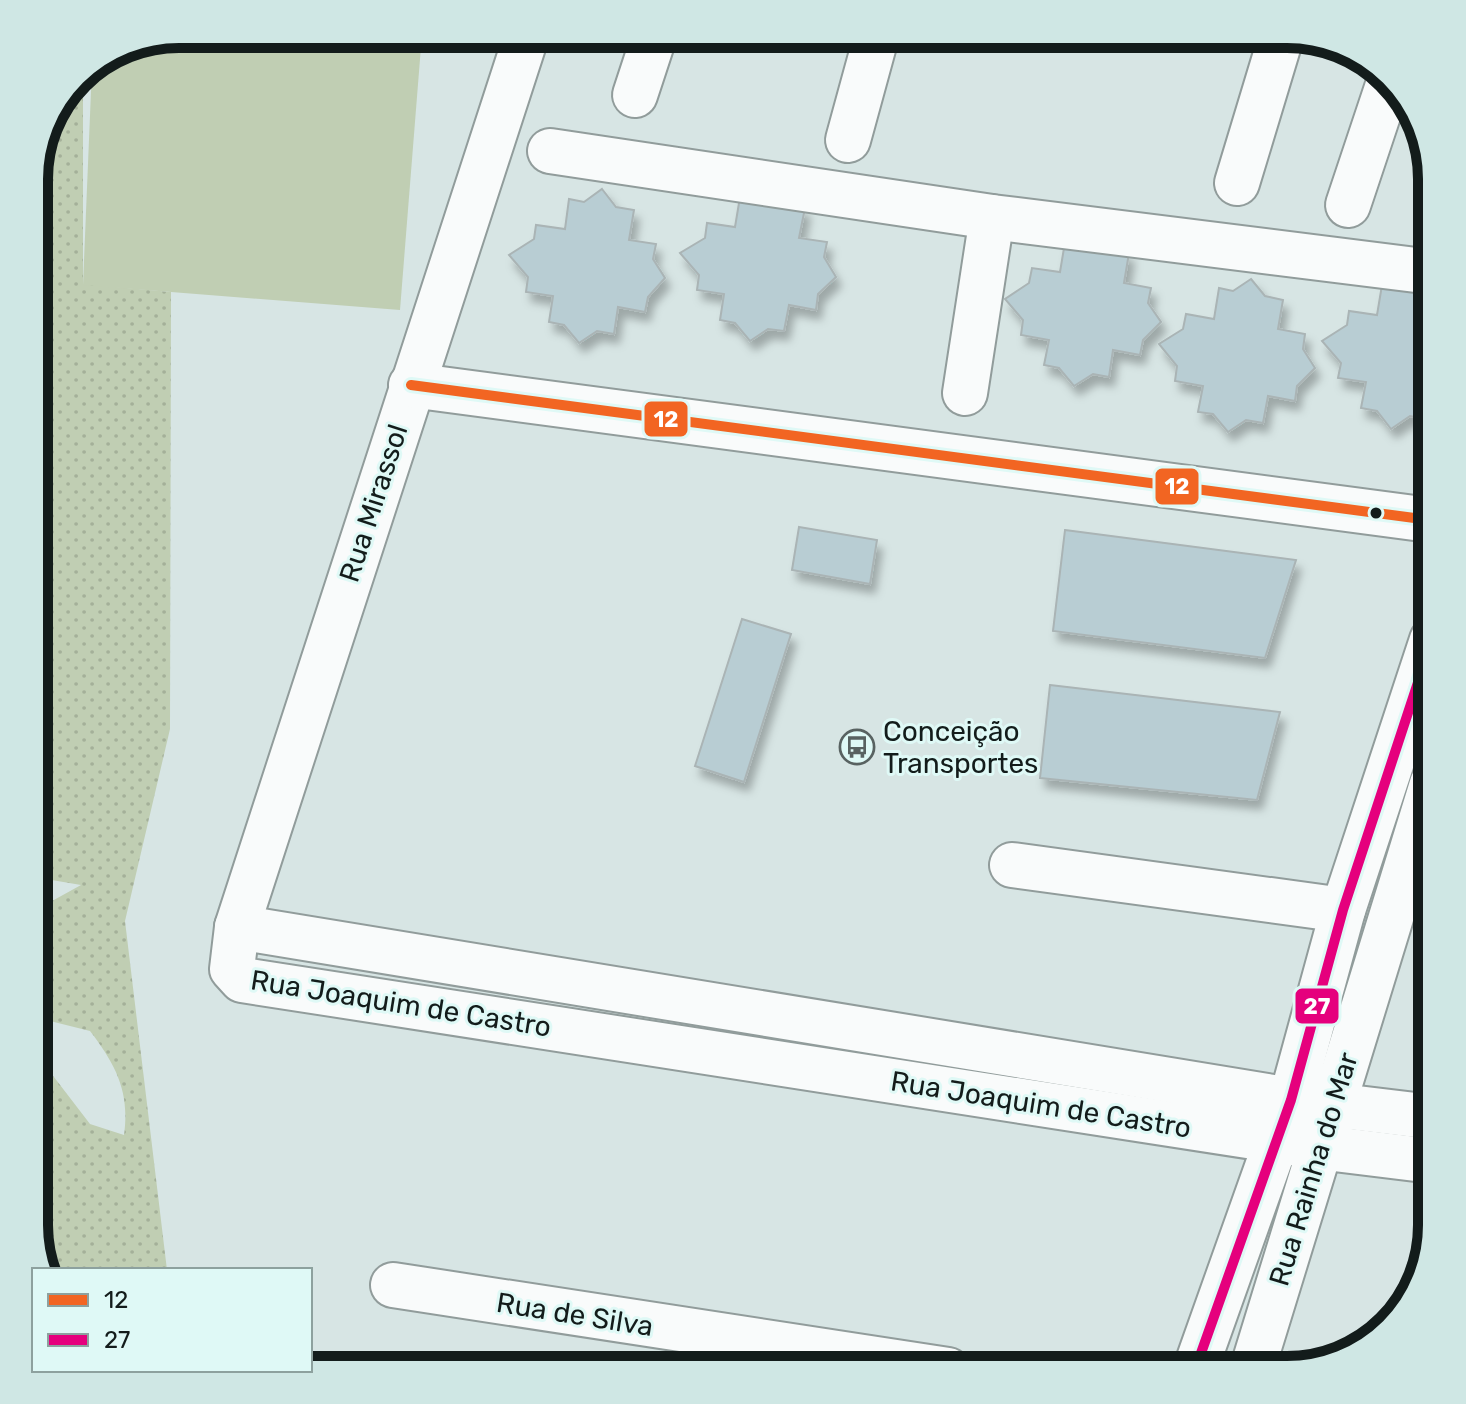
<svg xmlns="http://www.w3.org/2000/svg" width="1466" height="1404" font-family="Rubik,sans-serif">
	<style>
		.grass { fill: url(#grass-dots) }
		.park { fill: #c0ceb3 }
		.building { fill: #b8cdd3; stroke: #aab4b5; stroke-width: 2; filter: url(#shadow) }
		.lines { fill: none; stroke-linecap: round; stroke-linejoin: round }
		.minor-casing { stroke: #919c9b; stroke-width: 48 }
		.minor { stroke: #f9fbfb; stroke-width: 44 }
		.bus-1-casing { stroke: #dff9f6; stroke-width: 16 }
		.bus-2-casing { stroke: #dff9f6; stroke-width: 16 }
		.bus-1 { stroke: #f26522; stroke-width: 10 }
		.bus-2 { stroke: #e5007d; stroke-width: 10 }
		.bus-dot { fill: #131c1b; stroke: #dff9f6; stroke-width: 3 }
		.labels { text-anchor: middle; stroke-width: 6; stroke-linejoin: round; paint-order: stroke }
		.street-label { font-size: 28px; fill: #131c1b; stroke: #dff9f6 }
		.poi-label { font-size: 28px; fill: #131c1b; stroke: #dff9f6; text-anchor: start }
		.rim { fill: none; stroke: #131c1b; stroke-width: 10 }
		.line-badge { stroke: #dff9f6; stroke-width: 3 }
		.badge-label { font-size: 22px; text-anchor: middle; font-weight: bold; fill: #fff }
	</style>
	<defs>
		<pattern id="grass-dots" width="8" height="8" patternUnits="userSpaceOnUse" patternTransform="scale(2)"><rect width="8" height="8" fill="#c0ceb3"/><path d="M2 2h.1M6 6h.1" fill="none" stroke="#a4b099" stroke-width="1.8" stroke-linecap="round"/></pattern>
		<filter id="shadow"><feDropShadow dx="5" dy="9" stdDeviation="4" flood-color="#0004"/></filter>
	</defs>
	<rect width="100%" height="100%" fill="#d7e5e4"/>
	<path class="grass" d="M 83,70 L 83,284 L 171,292 L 170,729 L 125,921 L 167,1270 L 51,1270 L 34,1226 L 34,1051 L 90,1124 L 124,1135 C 130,1092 116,1065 90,1031 L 50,1021 L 34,982 L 34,911 L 81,885 L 34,877 L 34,169 L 49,114 Z"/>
	<path class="park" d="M 179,34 L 422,34 L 400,310 L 83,285 L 92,67 Z"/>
	<g class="building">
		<path d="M 602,189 L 616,207 L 634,210 L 629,240 L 656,244 L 653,259 L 665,278 L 648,297 L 645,312 L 618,307 L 614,334 L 597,331 L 579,343 L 564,325 L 549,322 L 553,296 L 526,292 L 528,277 L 509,255 L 534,239 L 536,225 L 565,229 L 569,199 L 584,202 Z"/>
		<path d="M 740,197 L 805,208 L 799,238 L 827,242 L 824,257 L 836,277 L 818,294 L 816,310 L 789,305 L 784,331 L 768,329 L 750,341 L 735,323 L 720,320 L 724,294 L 697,290 L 699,275 L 680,253 L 705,238 L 707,223 L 735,227 Z"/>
		<path d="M 1065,242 L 1129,253 L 1124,283 L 1151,288 L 1148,303 L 1161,322 L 1143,340 L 1140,355 L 1113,350 L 1109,377 L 1093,374 L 1074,386 L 1059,368 L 1044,365 L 1049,340 L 1021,335 L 1023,320 L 1005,299 L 1029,283 L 1032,268 L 1060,272 Z"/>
		<path d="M 1251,279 L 1265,296 L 1283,300 L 1278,329 L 1305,334 L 1303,349 L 1315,368 L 1297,386 L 1295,401 L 1268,396 L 1263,423 L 1246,420 L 1228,432 L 1213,414 L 1198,412 L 1203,386 L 1175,381 L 1177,366 L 1159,344 L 1183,329 L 1186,314 L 1214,319 L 1219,288 L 1233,291 Z"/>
		<path d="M 1382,285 L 1432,294 L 1432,393 L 1426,419 L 1410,416 L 1391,429 L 1377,411 L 1361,408 L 1366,382 L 1338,378 L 1341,363 L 1322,341 L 1347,325 L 1349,311 L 1377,315 Z"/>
		<path d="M 799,527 L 877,540 L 870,584 L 792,570 Z"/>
		<path d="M 1065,530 L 1296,560 L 1265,658 L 1053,631 Z"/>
		<path d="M 742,619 L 791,634 L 744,782 L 695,766 Z"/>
		<path d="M 1050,685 L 1280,712 L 1257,800 L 1040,778 Z"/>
	</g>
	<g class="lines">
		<g class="minor-casing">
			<g id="minor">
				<path d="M 527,34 L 237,927 L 232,969 L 242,980 L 1318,1147 L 1432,1161"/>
				<path d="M 635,95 L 655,34"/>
				<path d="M 848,140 L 877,34"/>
				<path d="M 550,151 L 992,217 L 1432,272"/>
				<path d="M 1237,183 L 1282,34"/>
				<path d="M 1348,205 L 1390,79"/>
				<path d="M 411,385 L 1422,519 L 1432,518"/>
				<path d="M 965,393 L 992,217"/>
				<path d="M 1012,865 L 1343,910"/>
				<path d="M 237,927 L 1291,1100 L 1432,1117"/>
				<path d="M 393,1285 L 948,1370"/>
				<path d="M 1195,1370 L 1291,1100 L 1343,910 L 1432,640"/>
				<path d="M 1252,1370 L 1432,784"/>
			</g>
		</g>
		<use href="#minor" class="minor"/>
		<g class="bus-1-casing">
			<path id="bus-1" d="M 411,385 L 1422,519 L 1432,518"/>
		</g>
		<g class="bus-2-casing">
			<path id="bus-2" d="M 1195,1370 L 1291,1100 L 1343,910 L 1432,640"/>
		</g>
		<use href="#bus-1" class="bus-1"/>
		<use href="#bus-2" class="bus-2"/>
	</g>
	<defs>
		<g id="bus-ring" transform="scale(1.8)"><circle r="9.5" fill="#dff9f6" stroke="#586261" stroke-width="1.5"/><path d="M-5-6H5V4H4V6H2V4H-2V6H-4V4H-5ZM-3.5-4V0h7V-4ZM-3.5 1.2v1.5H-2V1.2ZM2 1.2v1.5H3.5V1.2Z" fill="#586261"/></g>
	</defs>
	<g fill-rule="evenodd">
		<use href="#bus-ring" x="857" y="747"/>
	</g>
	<circle class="bus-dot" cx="1376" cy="513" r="7"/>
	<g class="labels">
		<g class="street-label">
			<text transform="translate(373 503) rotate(-72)" y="10">Rua Mirassol</text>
			<text transform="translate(401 1003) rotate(9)" y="10">Rua Joaquim de Castro</text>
			<text transform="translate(1041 1104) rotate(9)" y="10">Rua Joaquim de Castro</text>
			<text transform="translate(1313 1169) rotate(-73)" y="10">Rua Rainha do Mar</text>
			<text transform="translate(575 1314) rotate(9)" y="10">Rua de Silva</text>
		</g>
		<g class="poi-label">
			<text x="883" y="741">Conceição<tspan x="883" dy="32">Transportes</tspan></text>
		</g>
	</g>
	<path d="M0 0H1466V1404H0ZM179 48H1287A131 131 0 0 1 1418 179V1225A131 131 0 0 1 1287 1356H179A131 131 0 0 1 48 1225V179A131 131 0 0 1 179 48Z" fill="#cfe7e4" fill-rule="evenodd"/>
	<path class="rim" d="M179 48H1287A131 131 0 0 1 1418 179V1225A131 131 0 0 1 1287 1356H179A131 131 0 0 1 48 1225V179A131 131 0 0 1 179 48Z"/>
	<g class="line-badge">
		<rect x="643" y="400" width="46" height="38" rx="8" fill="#f26522"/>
		<rect x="1154" y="467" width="46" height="39" rx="8" fill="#f26522"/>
		<rect x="1294" y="987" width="46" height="38" rx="8" fill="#e5007d"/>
	</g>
	<g class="badge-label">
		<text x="666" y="427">12</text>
		<text x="1177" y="494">12</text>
		<text x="1317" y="1014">27</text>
	</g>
	<rect x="32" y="1268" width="280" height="104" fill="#dff9f6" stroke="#8da19e" stroke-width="2"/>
	<rect x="48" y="1294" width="40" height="12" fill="#f26522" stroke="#8da19e" stroke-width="2"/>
	<text x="104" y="1308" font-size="24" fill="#131c1b">12</text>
	<rect x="48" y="1334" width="40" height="12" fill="#e5007d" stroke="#8da19e" stroke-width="2"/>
	<text x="104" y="1348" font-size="24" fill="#131c1b">27</text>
</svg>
